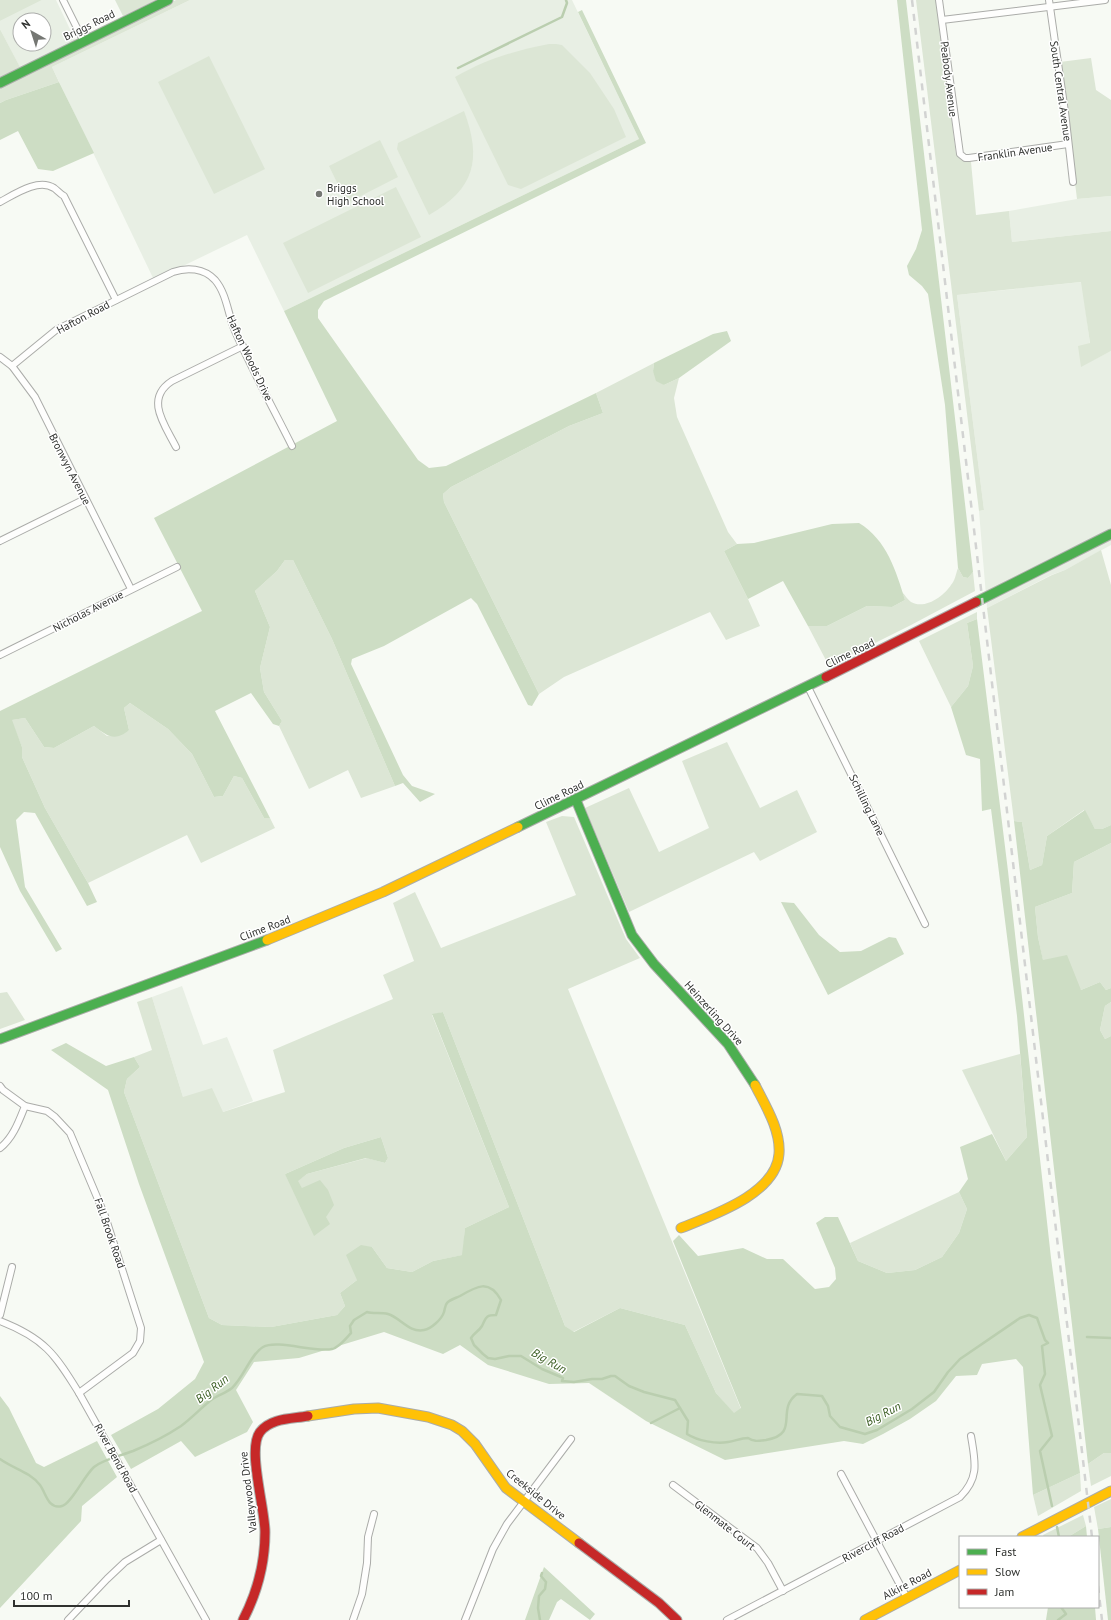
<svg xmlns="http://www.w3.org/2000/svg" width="1111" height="1620" font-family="'PT Sans',sans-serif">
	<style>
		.built { fill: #e8efe4; fill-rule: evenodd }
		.green { fill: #dce6d5; fill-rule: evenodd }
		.forest { fill: #cdddc4 }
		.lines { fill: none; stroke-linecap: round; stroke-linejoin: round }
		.stream { stroke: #baceaf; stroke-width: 2.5 }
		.street-casing { stroke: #abaca9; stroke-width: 8 }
		.fast-casing { stroke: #abaca9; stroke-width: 11 }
		.slow-casing { stroke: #abaca9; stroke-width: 11 }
		.jam-casing { stroke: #abaca9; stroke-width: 11 }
		.street { stroke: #fefefd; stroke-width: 6 }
		.fast { stroke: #4caf50; stroke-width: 9 }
		.slow { stroke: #ffc107; stroke-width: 9 }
		.jam { stroke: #c62828; stroke-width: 9 }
		.rail { stroke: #d2d3d2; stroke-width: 2.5; stroke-dasharray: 7 7; stroke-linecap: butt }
		.poi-dot { fill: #757773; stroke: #fff; stroke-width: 1.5 }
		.labels { text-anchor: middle; stroke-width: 3; stroke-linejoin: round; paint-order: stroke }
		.street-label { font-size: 11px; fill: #2f312e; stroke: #fff }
		.poi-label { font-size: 11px; fill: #2f312e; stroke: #fff; text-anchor: start }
		.water-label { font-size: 12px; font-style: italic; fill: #385b20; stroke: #fff }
	</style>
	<rect width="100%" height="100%" fill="#f7faf4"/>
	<g class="built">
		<path d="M 42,0 L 56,0 L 79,48 L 24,75 L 0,29 L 0,21 ZM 20,20 L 44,20 L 44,44 L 20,44 Z"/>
		<path d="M 190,0 L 572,0 L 639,139 L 284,311 L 247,235 L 154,280 L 52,67 Z"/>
		<path d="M 1111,196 L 1111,231 L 1012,242 L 1009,211 L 1077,199 Z"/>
		<path d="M 1082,282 L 1090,344 L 1081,366 L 1111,351 L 1111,545 L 1065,570 L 1051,575 L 987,608 L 979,511 L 984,510 L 957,295 Z"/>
		<path d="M 182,986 L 203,1045 L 227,1037 L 253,1101 L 223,1112 L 183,1097 L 152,997 Z"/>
	</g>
	<g class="green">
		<path d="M 0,0 L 42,0 L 0,21 Z"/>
		<path d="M 115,0 L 156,0 L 123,16 Z"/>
		<path d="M 176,0 L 190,0 L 52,67 L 59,82 L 6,100 L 0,103 L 0,87 Z"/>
		<path d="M 916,0 L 936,0 L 956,154 L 961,159 L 971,162 L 976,215 L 1009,211 L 1012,242 L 1111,231 L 1111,351 L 1081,367 L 1078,346 L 1090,343 L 1081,282 L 957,295 L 984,510 L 979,511 Z"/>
		<path d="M 0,29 L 20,67 L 0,77 Z"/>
		<path d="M 549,44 L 556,44 L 562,45 L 590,73 L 614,109 L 626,137 L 521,189 L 508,185 L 455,77 C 487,59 513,51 549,44 Z"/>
		<path d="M 209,56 L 265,169 L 214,194 L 158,82 Z"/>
		<path d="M 1091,58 L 1096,90 L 1111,100 L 1111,196 L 1077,199 L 1060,62 Z"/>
		<path d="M 464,111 C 482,159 475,189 429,215 L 397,149 L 398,143 Z"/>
		<path d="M 380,140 L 398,177 L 347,203 L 329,166 Z"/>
		<path d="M 396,187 L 421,237 L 308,293 L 283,243 Z"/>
		<path d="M 654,363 L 653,371 L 664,385 L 679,378 L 674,398 L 677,417 L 728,532 L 737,544 L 724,551 L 748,599 L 760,626 L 726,640 L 710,612 L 564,677 L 539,694 L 444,502 L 443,494 L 451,487 L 569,426 L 603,413 L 596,393 Z"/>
		<path d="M 1101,550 L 1111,585 L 1111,825 L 1102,829 L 1095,829 L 1084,810 L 1047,836 L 1042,865 L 1030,870 L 1022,822 L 1014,821 L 987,608 L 1052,575 L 1065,570 Z"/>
		<path d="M 285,560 L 293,560 L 332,639 L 395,786 L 361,798 L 348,770 L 309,789 L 279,726 L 282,721 L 264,692 L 260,668 L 270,627 L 255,591 L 277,571 Z"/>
		<path d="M 958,568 L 963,577 L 968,578 L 973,572 L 975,591 L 911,625 L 829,666 L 808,626 L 827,626 L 867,606 L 892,607 L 905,600 L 902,592 C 905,595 908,600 911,602 C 925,610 944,596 951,585 C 955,581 956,573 958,568 Z"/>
		<path d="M 977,612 L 977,619 L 967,623 L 973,666 L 968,686 L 951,707 L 919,641 Z"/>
		<path d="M 130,703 L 168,729 L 192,754 L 214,797 L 223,796 L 234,776 L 242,778 L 264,818 L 270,818 L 275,828 L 201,863 L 187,835 L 88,883 L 45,808 L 22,757 L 22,747 L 11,720 L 25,718 L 44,747 L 54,748 L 94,726 L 107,736 L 129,730 L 124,708 Z"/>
		<path d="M 727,742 L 760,808 L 797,790 L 817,832 L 760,861 L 754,852 L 629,912 L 585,808 L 629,788 L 659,852 L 709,828 L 682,761 Z"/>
		<path d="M 562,816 L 574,817 L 626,939 L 640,958 L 568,989 L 741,1409 L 734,1414 L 716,1393 L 685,1325 L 620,1308 L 573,1332 L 565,1326 L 443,1012 L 432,1015 L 509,1207 L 465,1228 L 463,1255 L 433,1261 L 412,1272 L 387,1268 L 372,1247 L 357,1280 L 340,1293 L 345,1306 L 337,1315 L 271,1327 L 222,1325 L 209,1318 L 124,1092 L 127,1079 L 140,1067 L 134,1057 L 152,1050 L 137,1002 L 152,997 L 183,1097 L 212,1088 L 223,1112 L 285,1092 L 273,1050 L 393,999 L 383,975 L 414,961 L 393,903 L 415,892 L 441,948 L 576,895 L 546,822 ZM 381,1137 L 388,1158 L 385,1163 L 367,1158 L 307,1174 L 297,1181 L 302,1188 L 285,1174 L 344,1148 Z"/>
		<path d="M 1111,843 L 1111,988 L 1106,990 L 1100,982 L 1081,990 L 1043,961 L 1038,937 L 1035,907 L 1072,893 L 1074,862 Z"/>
		<path d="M 7,992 L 25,1020 L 0,1029 L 0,993 Z"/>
		<path d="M 1111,1002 L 1111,1036 L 1105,1039 L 1100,1030 L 1105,1006 Z"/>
		<path d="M 1020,1054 L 1027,1137 L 1006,1161 L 962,1070 Z"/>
		<path d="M 959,1192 L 967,1209 L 959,1233 L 942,1257 L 915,1270 L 887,1273 L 858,1261 L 850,1243 Z"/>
		<path d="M 1104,1453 L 1111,1453 L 1111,1476 L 1091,1486 L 1088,1464 Z"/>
		<path d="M 1080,1473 L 1081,1491 L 1038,1516 L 1033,1495 Z"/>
		<path d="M 1111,1499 L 1111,1527 L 1098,1529 L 1094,1507 Z"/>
		<path d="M 1083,1515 L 1086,1526 L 1068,1537 L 1044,1537 L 1043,1535 Z"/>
	</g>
	<g class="forest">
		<path d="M 897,0 L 906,0 L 973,572 L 968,578 L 963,577 L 958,568 L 945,405 L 928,294 L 922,286 L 909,275 L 907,266 L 916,249 L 922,230 Z"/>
		<path d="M 582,10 L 646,143 L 324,301 L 318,310 L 318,318 L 418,460 L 429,468 L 446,466 L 596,393 L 603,413 L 569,426 L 451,487 L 443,494 L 444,502 L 539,694 L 532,706 L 528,705 L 477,604 L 471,598 L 384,646 L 352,659 L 351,664 L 403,775 L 412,786 L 435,794 L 420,802 L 403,783 L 395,786 L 332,639 L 293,560 L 285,560 L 277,571 L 255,591 L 270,627 L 260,668 L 264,692 L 282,721 L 279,726 L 273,724 L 251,693 L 215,711 L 270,818 L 264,818 L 242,778 L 234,776 L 223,796 L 214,797 L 192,754 L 168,729 L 130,703 L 124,708 L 129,730 C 115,742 107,736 94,726 L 54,748 L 44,747 L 25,718 L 12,720 L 22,747 L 22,757 L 45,808 L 88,883 L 97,902 L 87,906 L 35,813 L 24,812 L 16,820 L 25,887 L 62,949 L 56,952 L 20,891 L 0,847 L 0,711 L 202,611 L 154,518 L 337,421 L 284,311 L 639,139 L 578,12 Z"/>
		<path d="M 59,82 L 94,153 L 53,171 L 38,169 L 18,131 L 0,140 L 0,103 L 6,100 Z"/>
		<path d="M 727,331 L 731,341 L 679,378 L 664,385 L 656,381 L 653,371 L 654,363 L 713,334 Z"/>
		<path d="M 859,523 C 887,540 896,571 905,600 L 892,607 L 867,606 L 827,626 L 808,626 L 783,581 L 748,599 L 724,551 L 737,544 L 754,543 L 832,524 Z"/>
		<path d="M 977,619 L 1008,871 L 1051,1258 L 1080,1473 L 1033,1495 L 1023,1367 L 1016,1359 L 982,1364 L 977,1375 L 956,1376 L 936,1401 L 910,1419 L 883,1434 L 863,1444 L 844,1441 L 725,1460 L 646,1421 L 589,1383 L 549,1384 L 488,1365 L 460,1345 L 443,1354 L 384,1332 L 299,1358 L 254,1362 L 236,1390 L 253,1422 L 247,1432 L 195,1457 L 181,1441 L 131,1469 L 111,1435 L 158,1409 L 195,1379 L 204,1362 L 139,1184 L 108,1090 L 51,1050 L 66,1043 L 106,1066 L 134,1057 L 140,1067 L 127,1079 L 124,1092 L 209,1318 L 222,1325 L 271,1327 L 337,1315 L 345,1306 L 340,1293 L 357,1280 L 346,1255 L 361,1245 L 372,1247 L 387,1268 L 412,1272 L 433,1261 L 462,1255 L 465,1228 L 509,1207 L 432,1014 L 443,1012 L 565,1326 L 574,1332 L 620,1308 L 685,1325 L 716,1393 L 734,1413 L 741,1408 L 673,1241 L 679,1235 L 698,1256 L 743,1248 L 767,1259 L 783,1259 L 815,1289 L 829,1287 L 836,1279 L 835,1268 L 816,1223 L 825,1217 L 838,1217 L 858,1261 L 887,1273 L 915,1270 L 942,1257 L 959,1233 L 967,1209 L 959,1192 L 968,1179 L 960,1147 L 992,1134 L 1006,1161 L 1027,1137 L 1017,1016 L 991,809 L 982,811 L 980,759 L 966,755 L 951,707 L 968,686 L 973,666 L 967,623 Z"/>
		<path d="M 1085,810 L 1095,829 L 1102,829 L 1111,825 L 1111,843 L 1074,862 L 1072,893 L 1035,907 L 1038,937 L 1043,960 L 1067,955 L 1081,990 L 1100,982 L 1106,990 L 1111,988 L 1111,1002 L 1105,1006 L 1100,1030 L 1105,1039 L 1111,1036 L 1111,1453 L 1104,1453 L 1088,1464 L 1014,821 L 1022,822 L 1030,870 L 1042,865 L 1047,836 Z"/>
		<path d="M 781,902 L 794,903 L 819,935 L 840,952 L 861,951 L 889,937 L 896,938 L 904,954 L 828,995 Z"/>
		<path d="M 381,1137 L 388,1158 L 385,1163 L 366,1158 L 307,1174 L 298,1181 L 302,1188 L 320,1180 L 328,1190 L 334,1205 L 326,1217 L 330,1224 L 314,1236 L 285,1174 L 344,1148 Z"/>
		<path d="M 0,1396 L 9,1408 L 36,1463 L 44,1467 L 97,1441 L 117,1477 L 82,1506 L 81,1521 L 0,1608 Z"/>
		<path d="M 1086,1526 L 1087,1537 L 1068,1537 Z"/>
		<path d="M 1111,1527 L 1111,1620 L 1108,1620 L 1098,1529 Z"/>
		<path d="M 544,1567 L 595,1614 L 590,1620 L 561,1599 L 557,1602 L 549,1620 L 525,1620 Z"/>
		<path d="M 1048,1607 L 1095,1607 L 1096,1620 L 1046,1620 Z"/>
	</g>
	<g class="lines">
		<g class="stream">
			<path d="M 458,68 L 562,17 L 567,3 L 566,0"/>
			<path d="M 1087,1337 L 1111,1338"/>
			<path d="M 651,1423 L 680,1408"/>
			<path d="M 0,1459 C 14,1469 30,1472 40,1485 C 46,1493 48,1510 62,1506 C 71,1504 84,1476 94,1467 C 104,1459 120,1456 133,1451 C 150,1444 166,1436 181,1426 C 192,1418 201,1408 211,1400 C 218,1395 226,1393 232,1388 C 244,1377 250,1355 263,1347 C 277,1339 315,1353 332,1349 C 340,1347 346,1338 351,1333 L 350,1326 L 354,1320 L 367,1312 C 373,1314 381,1312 388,1314 C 401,1318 409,1333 424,1330 C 431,1329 442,1319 444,1312 C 445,1309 445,1305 447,1303 C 449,1300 456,1298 460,1296 C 477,1286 489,1279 501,1300 L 496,1315 C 485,1315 486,1318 482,1326 C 479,1331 474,1333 471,1338 L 474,1345 L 483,1354 L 488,1358 L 495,1359 L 509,1356 L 521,1356 L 542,1369 L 561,1377 L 563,1378 L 562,1381 L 574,1382 L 592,1379 L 602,1379 L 611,1376 L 615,1376 L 629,1386 L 644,1392 L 675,1400 L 688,1421 L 687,1434 C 698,1441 716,1444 728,1442 C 735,1441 741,1438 748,1438 C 754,1442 758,1441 766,1440 C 801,1434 775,1410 797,1394 L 822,1396 L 828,1406 L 830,1416 L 840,1427 L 865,1434 L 877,1430 L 912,1409 L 934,1392 L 948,1372 L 960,1359 L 1020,1318 L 1029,1315 L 1037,1318 L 1045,1340 L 1048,1343 L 1042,1346 L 1045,1374 L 1040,1385 L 1052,1436 L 1040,1451 L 1052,1506"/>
			<path d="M 1057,1527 L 1059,1537"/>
			<path d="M 540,1620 L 538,1608 L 539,1596 L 545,1589 L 546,1582 L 541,1576 L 542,1573"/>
			<path d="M 1058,1620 L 1066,1614 L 1061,1607"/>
		</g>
		<g class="street-casing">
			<g id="street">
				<path d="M 63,0 L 84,42"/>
				<path d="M 939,0 L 960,154 L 965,158 L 969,158 L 1068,144"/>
				<path d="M 1049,0 L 1065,112 L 1073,182"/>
				<path d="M 942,20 L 1105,0"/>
				<path d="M 0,202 C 15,194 38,178 54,188 C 57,190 60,194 64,196 L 116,300"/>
				<path d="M 0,357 L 12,366 L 35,397 L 131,589"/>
				<path d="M 12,366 L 56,330 L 173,272 C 187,267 204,268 215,280 C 227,294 228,315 235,331 C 252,370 273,408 292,446"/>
				<path d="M 176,447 C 165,425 144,399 172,381 L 243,346"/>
				<path d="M 0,541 L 85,499"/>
				<path d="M 0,655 L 177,567"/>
				<path d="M 808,687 L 925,924"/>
				<path d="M 0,1086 L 3,1090 L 25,1106 L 47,1111 L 55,1117 L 70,1133 L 105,1216 L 141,1328 L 140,1341 L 133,1353 L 79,1393"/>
				<path d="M 0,1148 C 13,1138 19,1121 25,1106"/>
				<path d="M 0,1315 L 12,1267"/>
				<path d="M 0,1321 C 44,1338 55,1354 79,1393 L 206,1620"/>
				<path d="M 841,1474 L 907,1598"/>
				<path d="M 673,1485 L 757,1548 L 768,1563 L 783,1591"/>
				<path d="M 68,1620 L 107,1579 L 125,1562 L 161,1540"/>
				<path d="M 353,1620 L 362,1594 L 367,1563 L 368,1537 L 374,1514"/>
				<path d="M 465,1620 L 493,1549 L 507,1524 L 571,1439"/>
				<path d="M 727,1620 L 960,1497 C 980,1477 975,1461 971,1436"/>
			</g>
		</g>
		<g class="fast-casing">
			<g id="fast">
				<path d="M 0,83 L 168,0"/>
				<path d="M 976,602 L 1111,534"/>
				<path d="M 576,800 L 632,935 L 654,964 L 728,1044 L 755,1085"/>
				<path d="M 518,827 L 826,677"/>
				<path d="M 0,1039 L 267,940"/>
			</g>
		</g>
		<g class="slow-casing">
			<g id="slow">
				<path d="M 267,940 L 383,892 L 518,827"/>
				<path d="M 681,1228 C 713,1215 776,1194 779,1154 C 781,1130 765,1105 755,1085"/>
				<path d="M 308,1416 L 354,1409 L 378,1408 L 428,1417 L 452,1425 L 462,1431 L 475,1444 L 506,1488 L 579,1543"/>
				<path d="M 1022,1537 L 1111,1491"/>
				<path d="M 865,1620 L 960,1570"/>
			</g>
		</g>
		<g class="jam-casing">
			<g id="jam">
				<path d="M 826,677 L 976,602"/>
				<path d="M 579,1543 L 659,1603 L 677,1620"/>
				<path d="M 243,1620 C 257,1593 265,1562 265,1532 C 265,1508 247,1449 260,1432 C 271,1418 291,1419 308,1416"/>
			</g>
		</g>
		<use href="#street" class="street"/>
		<use href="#fast" class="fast"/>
		<use href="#slow" class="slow"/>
		<use href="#jam" class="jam"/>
		<g class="rail">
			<path d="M 912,0 L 1092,1537"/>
			<path d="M 1098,1586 L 1102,1620"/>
		</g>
	</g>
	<circle class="poi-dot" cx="319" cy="194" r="4"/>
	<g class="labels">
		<g class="street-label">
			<text transform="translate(89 25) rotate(-26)" y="4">Briggs Road</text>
			<text transform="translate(949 79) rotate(83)" y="4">Peabody Avenue</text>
			<text transform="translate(1061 91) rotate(82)" y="4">South Central Avenue</text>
			<text transform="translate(1015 152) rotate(-8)" y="4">Franklin Avenue</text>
			<text transform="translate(83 317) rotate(-28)" y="4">Hafton Road</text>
			<text transform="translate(250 358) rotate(65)" y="4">Hafton Woods Drive</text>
			<text transform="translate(70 469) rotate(63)" y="4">Bronwyn Avenue</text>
			<text transform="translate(88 611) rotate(-27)" y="4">Nicholas Avenue</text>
			<text transform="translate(850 653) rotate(-26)" y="4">Clime Road</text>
			<text transform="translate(559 795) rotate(-26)" y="4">Clime Road</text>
			<text transform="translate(867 805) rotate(64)" y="4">Schilling Lane</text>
			<text transform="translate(265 928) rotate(-21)" y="4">Clime Road</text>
			<text transform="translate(714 1013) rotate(48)" y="4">Heinzerling Drive</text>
			<text transform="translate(110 1233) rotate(71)" y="4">Fall Brook Road</text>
			<text transform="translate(116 1458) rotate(61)" y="4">River Bend Road</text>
			<text transform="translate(248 1492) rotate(-97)" y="4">Valleywood Drive</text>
			<text transform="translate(536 1494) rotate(39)" y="4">Creekside Drive</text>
			<text transform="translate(725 1525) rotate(38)" y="4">Glenmate Court</text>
			<text transform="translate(873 1543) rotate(-28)" y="4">Rivercliff Road</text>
			<text transform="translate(907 1584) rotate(-28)" y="4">Alkire Road</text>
		</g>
		<g class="poi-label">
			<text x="327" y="192">Briggs<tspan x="327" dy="13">High School</tspan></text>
		</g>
		<g class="water-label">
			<text transform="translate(549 1361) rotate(30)" y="4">Big Run</text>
			<text transform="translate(212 1389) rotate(-38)" y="4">Big Run</text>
			<text transform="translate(883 1414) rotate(-27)" y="4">Big Run</text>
		</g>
	</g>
	<rect x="959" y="1536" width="140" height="72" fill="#ffffff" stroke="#acadab"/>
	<rect x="967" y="1549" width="20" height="6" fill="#4caf50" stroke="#acadab"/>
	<text x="995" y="1556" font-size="12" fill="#2f312e">Fast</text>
	<rect x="967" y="1569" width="20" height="6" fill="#ffc107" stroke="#acadab"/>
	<text x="995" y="1576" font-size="12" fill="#2f312e">Slow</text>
	<rect x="967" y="1589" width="20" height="6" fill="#c62828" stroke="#acadab"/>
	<text x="995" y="1596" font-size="12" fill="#2f312e">Jam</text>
	<g transform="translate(32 32) rotate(321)"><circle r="19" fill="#ffffff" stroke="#acadab"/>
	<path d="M0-3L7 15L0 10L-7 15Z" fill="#757773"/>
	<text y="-6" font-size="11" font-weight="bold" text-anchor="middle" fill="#2f312e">N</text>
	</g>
	<path d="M14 1600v6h115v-6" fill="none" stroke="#2f312e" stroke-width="2"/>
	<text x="20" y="1600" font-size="12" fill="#2f312e" stroke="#ffffff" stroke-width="3" paint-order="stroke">100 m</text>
</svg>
